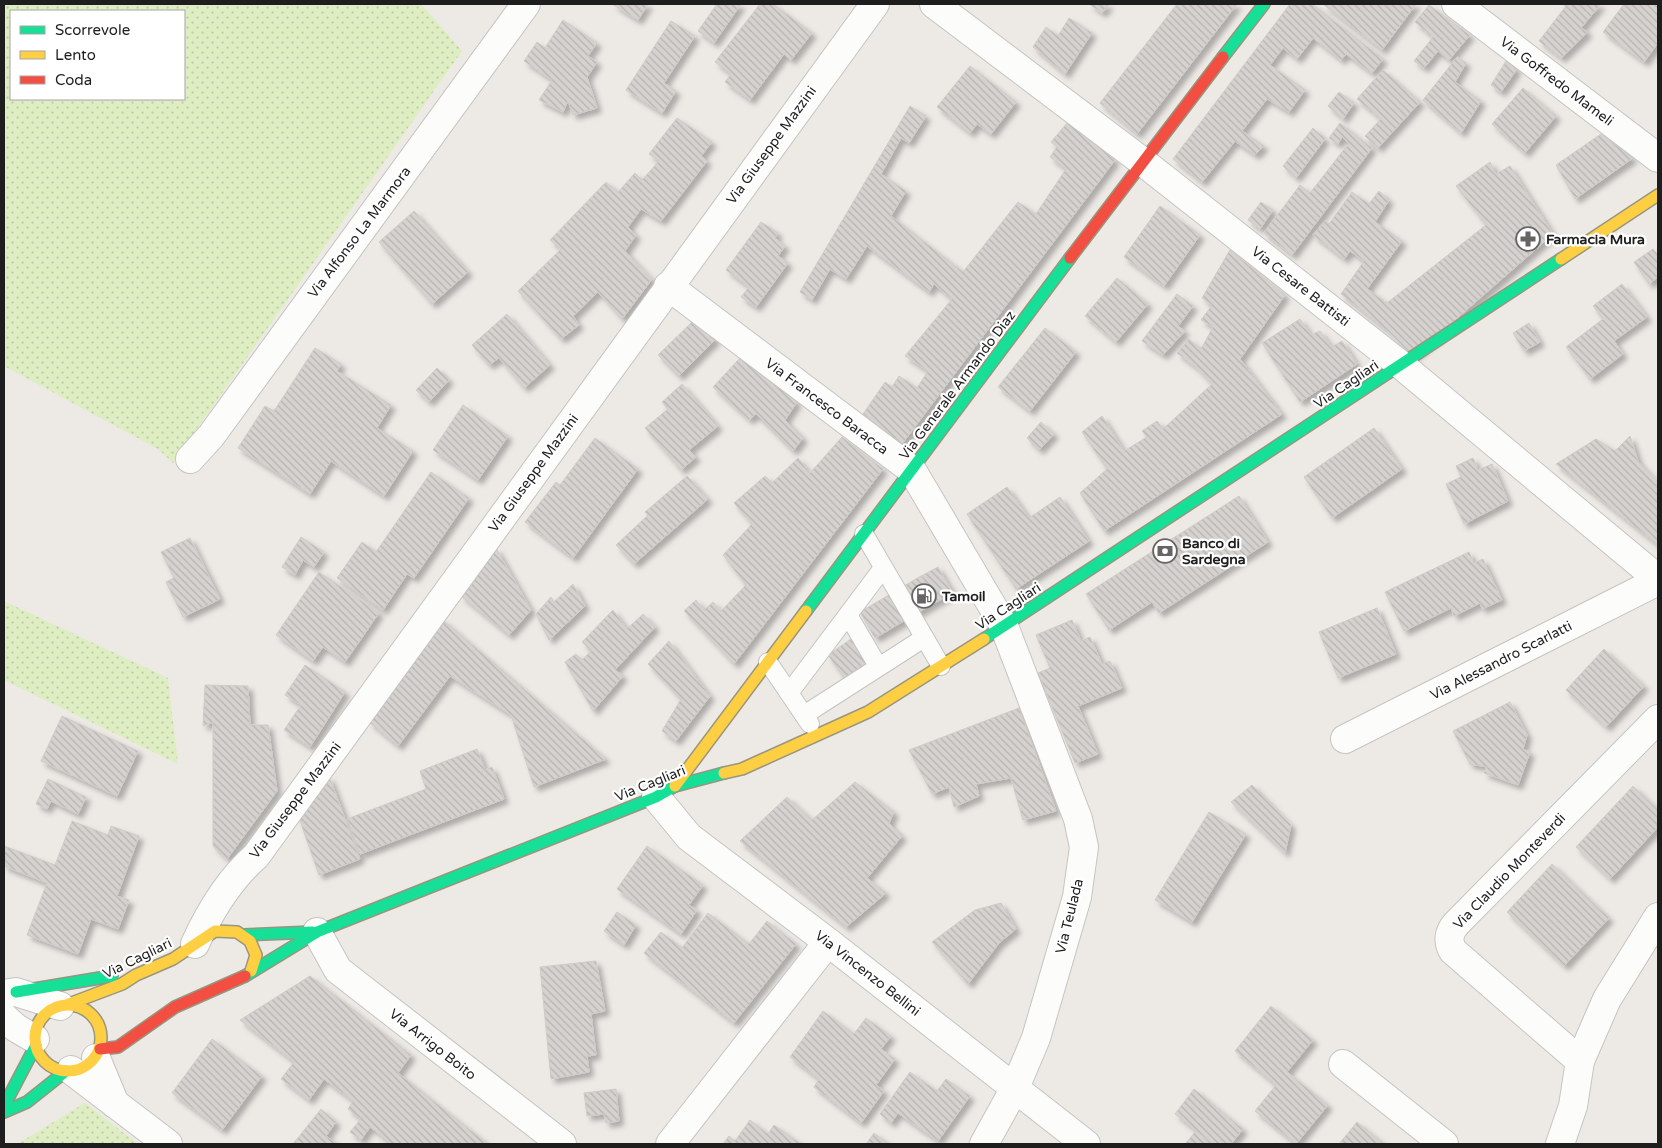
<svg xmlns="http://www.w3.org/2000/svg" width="1662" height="1148" font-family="'Varela Round',sans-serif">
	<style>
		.grass { fill: url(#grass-dots); fill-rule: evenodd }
		.building { fill: url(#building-back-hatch); stroke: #d0cbc7; filter: url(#shadow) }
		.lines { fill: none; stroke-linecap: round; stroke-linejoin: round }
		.lane-casing { stroke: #c5c4c2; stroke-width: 20 }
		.street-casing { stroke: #c5c4c2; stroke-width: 30 }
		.fast-casing { stroke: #98967e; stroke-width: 14 }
		.slow-casing { stroke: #98967e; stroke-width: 14 }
		.jam-casing { stroke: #98967e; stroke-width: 14 }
		.lane { stroke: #fcfcfb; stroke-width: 18 }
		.street { stroke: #fcfcfb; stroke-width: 28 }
		.fast { stroke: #16e098; stroke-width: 11 }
		.slow { stroke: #ffcf43; stroke-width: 11 }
		.jam { stroke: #f24e42; stroke-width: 11 }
		.labels { text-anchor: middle; stroke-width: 4.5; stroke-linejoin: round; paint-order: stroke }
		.street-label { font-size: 14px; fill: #1e1e1e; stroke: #fff }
		.poi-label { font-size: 14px; font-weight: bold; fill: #1e1e1e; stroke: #fff; text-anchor: start }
	</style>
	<defs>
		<pattern id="grass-dots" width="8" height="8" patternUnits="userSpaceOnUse" patternTransform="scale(1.25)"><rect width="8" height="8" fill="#deedc2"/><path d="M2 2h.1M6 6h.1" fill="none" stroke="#becba6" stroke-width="1.8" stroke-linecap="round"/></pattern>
		<pattern id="building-back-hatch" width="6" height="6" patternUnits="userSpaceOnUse" patternTransform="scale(1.25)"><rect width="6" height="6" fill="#d5d2cf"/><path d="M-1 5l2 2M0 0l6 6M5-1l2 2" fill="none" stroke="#b6b4b1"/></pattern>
		<filter id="shadow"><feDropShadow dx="4.5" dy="4.5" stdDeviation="2.5" flood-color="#0004"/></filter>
	</defs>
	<rect width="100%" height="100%" fill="#edeae6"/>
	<g class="grass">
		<path d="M 4,4 L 421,4 L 462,51 L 173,463 L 158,449 L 4,366 ZM 11,11 L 184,11 L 184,99 L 11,99 Z"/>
		<path d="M 4,601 L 168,678 L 178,764 L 4,680 Z"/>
		<path d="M 85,1103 L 138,1144 L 17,1144 Z"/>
	</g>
	<g class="building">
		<path d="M 612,4 L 648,4 L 638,20 Z"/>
		<path d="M 717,4 L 741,4 L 714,43 L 698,31 Z"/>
		<path d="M 760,4 L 773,4 L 812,33 L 791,60 L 784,54 L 750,100 L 725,82 L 731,74 L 715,62 Z"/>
		<path d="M 1089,4 L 1109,4 L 1102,13 Z"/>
		<path d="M 1177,4 L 1237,4 L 1137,134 L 1100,103 Z"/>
		<path d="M 1290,4 L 1312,4 L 1383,59 L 1372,73 L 1346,54 L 1341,60 L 1313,38 L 1297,59 L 1283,48 L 1270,65 L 1305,90 L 1289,112 L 1267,99 L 1242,131 L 1264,146 L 1255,155 L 1235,141 L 1202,182 L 1173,159 Z"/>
		<path d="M 1323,4 L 1416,4 L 1382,50 Z"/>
		<path d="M 1562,4 L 1601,4 L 1581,28 L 1588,32 L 1561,58 L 1539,41 L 1566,6 Z"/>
		<path d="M 1624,4 L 1658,4 L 1658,43 L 1644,62 L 1603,32 Z"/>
		<path d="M 1429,5 L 1470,35 L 1449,60 L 1438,51 L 1424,68 L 1414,61 L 1433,37 L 1415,22 Z"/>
		<path d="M 1069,18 L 1092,33 L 1065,74 L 1033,47 L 1046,27 L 1058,36 Z"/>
		<path d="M 563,20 L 597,43 L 588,56 L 597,62 L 587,77 L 597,108 L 573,115 L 568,101 L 563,112 L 539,100 L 552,80 L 524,61 L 537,42 L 545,48 Z"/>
		<path d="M 671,21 L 695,36 L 664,83 L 676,91 L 662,113 L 626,90 Z"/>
		<path d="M 1457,57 L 1466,63 L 1455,82 L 1481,101 L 1461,133 L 1423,100 Z"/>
		<path d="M 1506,61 L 1517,69 L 1501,92 L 1491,85 Z"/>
		<path d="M 970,66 L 1016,102 L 991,134 L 977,124 L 970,133 L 937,107 Z"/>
		<path d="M 1383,70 L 1420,102 L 1378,148 L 1365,136 L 1381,119 L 1357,99 Z"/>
		<path d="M 1523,88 L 1556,116 L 1525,153 L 1492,124 Z"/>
		<path d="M 1339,92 L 1354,103 L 1343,119 L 1328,106 Z"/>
		<path d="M 910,106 L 926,116 L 909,143 L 901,138 L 881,174 L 906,191 L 891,216 L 963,272 L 1018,202 L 1036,214 L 1066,169 L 1050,157 L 1057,147 L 1051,142 L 1068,122 L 1115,160 L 902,444 L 863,414 L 885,382 L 892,387 L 899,376 L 917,388 L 928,371 L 905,356 L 952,299 L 934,284 L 929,292 L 867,246 L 846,279 L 830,269 L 812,300 L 800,292 Z"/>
		<path d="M 677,118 L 712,142 L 701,156 L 707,161 L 661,221 L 641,209 L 628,227 L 636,235 L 625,251 L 652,279 L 622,319 L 598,292 L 573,316 L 579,325 L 561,339 L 518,291 L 561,249 L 550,240 L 606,182 L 618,192 L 635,173 L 642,180 L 659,161 L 649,154 Z"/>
		<path d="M 1340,123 L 1372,148 L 1292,255 L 1264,233 L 1300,185 L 1310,193 L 1349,143 L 1342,137 L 1338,144 L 1329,138 Z"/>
		<path d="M 1313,128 L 1325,139 L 1296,178 L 1283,166 Z"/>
		<path d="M 1601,134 L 1633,158 L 1575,199 L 1556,165 Z"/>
		<path d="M 1490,162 L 1496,174 L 1510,166 L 1553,234 L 1413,357 L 1389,332 L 1341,294 L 1364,261 L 1350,251 L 1344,259 L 1313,235 L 1325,221 L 1329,224 L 1352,192 L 1369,204 L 1379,191 L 1389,200 L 1375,222 L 1402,241 L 1367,289 L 1387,303 L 1486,225 L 1456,186 Z"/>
		<path d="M 1261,202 L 1273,210 L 1260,229 L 1248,220 Z"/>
		<path d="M 1160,206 L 1200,235 L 1164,286 L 1124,257 Z"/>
		<path d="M 414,211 L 468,272 L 432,304 L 379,242 Z"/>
		<path d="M 761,222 L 778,233 L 775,238 L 785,246 L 778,256 L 788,263 L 756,307 L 741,297 L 749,287 L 726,270 Z"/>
		<path d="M 1653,249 L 1658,255 L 1658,277 L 1649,284 L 1634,262 Z"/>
		<path d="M 1230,250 L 1285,295 L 1240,359 L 1282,414 L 1104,531 L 1080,493 L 1107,469 L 1082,432 L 1102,416 L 1124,451 L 1147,437 L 1142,431 L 1157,421 L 1163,429 L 1212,384 L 1197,368 L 1177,353 L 1189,339 L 1201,349 L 1213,327 L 1201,320 L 1212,305 L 1202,298 Z"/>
		<path d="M 1117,278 L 1148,304 L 1116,342 L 1085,316 Z"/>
		<path d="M 1622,284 L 1647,317 L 1614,341 L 1623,354 L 1590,379 L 1566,347 L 1603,319 L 1593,306 Z"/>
		<path d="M 1177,294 L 1193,306 L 1178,326 L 1185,331 L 1163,355 L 1142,341 Z"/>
		<path d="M 507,314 L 550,365 L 524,388 L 499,358 L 489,365 L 472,345 Z"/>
		<path d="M 1300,319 L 1311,335 L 1320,331 L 1332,347 L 1342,341 L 1357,364 L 1300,402 L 1262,343 Z"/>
		<path d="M 693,321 L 716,339 L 679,376 L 658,355 Z"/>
		<path d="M 1529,323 L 1540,342 L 1524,351 L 1513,333 Z"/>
		<path d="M 1045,328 L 1076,352 L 1030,411 L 998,387 Z"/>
		<path d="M 315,348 L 341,364 L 337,371 L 391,405 L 377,428 L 413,451 L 384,496 L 331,461 L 310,494 L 238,448 L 265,406 L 274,411 Z"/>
		<path d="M 740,358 L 797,402 L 785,420 L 803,438 L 793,451 L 756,414 L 749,420 L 713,387 Z"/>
		<path d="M 437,368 L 449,380 L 429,402 L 416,390 Z"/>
		<path d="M 682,384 L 718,426 L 689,450 L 696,457 L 681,470 L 645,428 L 668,409 L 662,402 Z"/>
		<path d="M 463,405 L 508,436 L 478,480 L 433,450 Z"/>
		<path d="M 1041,422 L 1054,434 L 1039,450 L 1027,438 Z"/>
		<path d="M 1374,428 L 1402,469 L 1332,518 L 1304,477 Z"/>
		<path d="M 1630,436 L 1638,461 L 1658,482 L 1658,545 L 1556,464 L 1596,439 L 1615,451 Z"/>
		<path d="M 842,437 L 883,469 L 734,664 L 684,611 L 696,600 L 704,610 L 713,602 L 721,611 L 746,585 L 723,555 L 752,524 L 734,503 L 765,476 L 772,483 L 798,458 L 810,473 Z"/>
		<path d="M 595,438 L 638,469 L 573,558 L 525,522 L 556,482 L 560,485 Z"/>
		<path d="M 1473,458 L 1478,470 L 1492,464 L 1508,501 L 1464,524 L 1446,484 L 1461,477 L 1456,466 Z"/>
		<path d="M 431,472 L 469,498 L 414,578 L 407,574 L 383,610 L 337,578 L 362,542 L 376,552 Z"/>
		<path d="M 687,476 L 708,499 L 634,564 L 616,545 L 648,515 L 645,512 Z"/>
		<path d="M 1007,487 L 1029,518 L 1060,497 L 1089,541 L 1016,589 L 967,514 Z"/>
		<path d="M 1239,496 L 1268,542 L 1159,613 L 1152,602 L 1109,630 L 1086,594 Z"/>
		<path d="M 301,537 L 324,552 L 314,567 L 303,560 L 295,575 L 282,567 Z"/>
		<path d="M 190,538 L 220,599 L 183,617 L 166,582 L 174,578 L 161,552 Z"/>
		<path d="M 496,548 L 531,610 L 509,635 L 461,596 Z"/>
		<path d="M 1469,552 L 1474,563 L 1483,559 L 1502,600 L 1482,609 L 1480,603 L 1454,616 L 1451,608 L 1404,631 L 1385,592 Z"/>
		<path d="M 938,567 L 953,593 L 936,602 L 921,576 Z"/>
		<path d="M 319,572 L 379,613 L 345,662 L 323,647 L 313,661 L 276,635 Z"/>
		<path d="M 921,576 L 936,602 L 875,638 L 860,612 Z"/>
		<path d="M 573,584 L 585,606 L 549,640 L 536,614 L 551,597 L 554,602 Z"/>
		<path d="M 1377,608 L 1396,654 L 1338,678 L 1319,632 Z"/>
		<path d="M 613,610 L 627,629 L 643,614 L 655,627 L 615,670 L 623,676 L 593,711 L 565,662 L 576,654 L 582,660 L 591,651 L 582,642 Z"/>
		<path d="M 443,620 L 606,759 L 534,787 L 511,715 L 450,676 L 398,746 L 369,722 Z"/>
		<path d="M 1072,620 L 1081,641 L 1090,637 L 1102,664 L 1110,661 L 1122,688 L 1078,706 L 1098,754 L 1075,763 L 1038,673 L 1050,668 L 1036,635 Z"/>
		<path d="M 851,639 L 868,665 L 844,678 L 828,655 Z"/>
		<path d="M 669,641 L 710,696 L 676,741 L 662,731 L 681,699 L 648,664 Z"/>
		<path d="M 1604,649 L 1644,686 L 1606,727 L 1566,690 Z"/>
		<path d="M 305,665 L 345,692 L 310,747 L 284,730 L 301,705 L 285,695 Z"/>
		<path d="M 205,685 L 248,686 L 250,725 L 268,725 L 277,791 L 227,859 L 213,846 L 213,722 L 203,726 Z"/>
		<path d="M 1510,702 L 1527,735 L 1523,749 L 1530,752 L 1518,785 L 1484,773 L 1487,767 L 1470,764 L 1453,731 Z"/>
		<path d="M 1019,708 L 1056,811 L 1023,820 L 1011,778 L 976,784 L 979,796 L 954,807 L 949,787 L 932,794 L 909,750 Z"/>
		<path d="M 62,716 L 138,751 L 117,796 L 41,761 Z"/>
		<path d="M 477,749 L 485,770 L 492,767 L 504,799 L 360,854 L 347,819 L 426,789 L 420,771 Z"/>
		<path d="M 329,776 L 360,859 L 319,875 L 299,818 Z"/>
		<path d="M 48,779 L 86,797 L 78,814 L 51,801 L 47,809 L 36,804 Z"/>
		<path d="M 855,782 L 894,812 L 889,823 L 902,836 L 867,878 L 886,893 L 846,927 L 740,841 L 787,797 L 812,820 Z"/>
		<path d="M 1252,785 L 1291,825 L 1285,853 L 1231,802 Z"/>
		<path d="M 1633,786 L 1658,810 L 1658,827 L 1610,879 L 1576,847 Z"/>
		<path d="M 1209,812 L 1246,834 L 1192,922 L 1155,900 Z"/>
		<path d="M 72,821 L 108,835 L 111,826 L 139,836 L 117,896 L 129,900 L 118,929 L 91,919 L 78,954 L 27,935 L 47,883 L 4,866 L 4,846 L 55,865 Z"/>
		<path d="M 647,846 L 703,885 L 689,905 L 697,910 L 681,934 L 617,889 Z"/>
		<path d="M 1552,864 L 1609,918 L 1564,966 L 1507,912 Z"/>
		<path d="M 1001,903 L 1016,929 L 999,943 L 968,984 L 932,942 L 975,910 Z"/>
		<path d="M 617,912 L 636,925 L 624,945 L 604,931 Z"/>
		<path d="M 708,913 L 749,944 L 767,921 L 796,944 L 734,1023 L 644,953 L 661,932 L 682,948 Z"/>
		<path d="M 596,961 L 605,1011 L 591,1014 L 596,1055 L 587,1056 L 589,1072 L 551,1079 L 540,967 Z"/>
		<path d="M 310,976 L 411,1055 L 398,1073 L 488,1144 L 392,1144 L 370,1127 L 361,1140 L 350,1132 L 361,1119 L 348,1109 L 353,1101 L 324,1079 L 309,1100 L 281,1079 L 294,1062 L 240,1020 Z"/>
		<path d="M 1271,1006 L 1313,1040 L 1287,1072 L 1328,1105 L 1296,1144 L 1255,1111 L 1276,1085 L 1235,1051 Z"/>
		<path d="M 823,1011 L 854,1034 L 866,1018 L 891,1036 L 881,1049 L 895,1059 L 876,1085 L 884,1091 L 861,1123 L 814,1087 L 819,1079 L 790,1057 Z"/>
		<path d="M 212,1039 L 262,1076 L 222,1130 L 172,1093 Z"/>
		<path d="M 910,1072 L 937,1091 L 946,1079 L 970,1096 L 938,1141 L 898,1113 L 891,1123 L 880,1114 Z"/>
		<path d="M 616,1089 L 619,1121 L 606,1123 L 604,1114 L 587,1116 L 584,1093 Z"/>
		<path d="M 1194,1089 L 1243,1129 L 1231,1144 L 1213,1144 L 1175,1114 Z"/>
		<path d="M 321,1109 L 336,1122 L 326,1136 L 337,1144 L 293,1144 Z"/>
		<path d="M 750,1120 L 768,1134 L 774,1125 L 801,1144 L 723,1144 L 729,1136 L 735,1141 Z"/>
		<path d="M 1357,1122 L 1384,1144 L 1339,1144 Z"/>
		<path d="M 1196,1131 L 1213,1144 L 1185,1144 Z"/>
		<path d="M 874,1133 L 889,1144 L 866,1144 Z"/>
	</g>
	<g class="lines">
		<g class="lane-casing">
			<g id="lane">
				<path d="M 864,534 L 941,666"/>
				<path d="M 848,615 L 878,666"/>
				<path d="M 768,662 L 810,724"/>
				<path d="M 789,693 L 883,568"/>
				<path d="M 804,715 L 924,638"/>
			</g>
		</g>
		<g class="street-casing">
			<g id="street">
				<path d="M 934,4 L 1143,162 L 1401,365 L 1658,579"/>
				<path d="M 1456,4 L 1658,158"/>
				<path d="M 668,286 L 912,470 L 1004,626 L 1078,819 L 1084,847 L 1077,897 L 1036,1038 L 1015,1088 L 984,1144"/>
				<path d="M 190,459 L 211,436 L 526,4"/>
				<path d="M 1345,739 L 1658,581"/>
				<path d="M 656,797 L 689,837 L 828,942 L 1086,1144"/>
				<path d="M 317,932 L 338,970 L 562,1144"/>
				<path d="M 195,944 C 209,913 230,879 256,856 L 875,4"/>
				<path d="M 9,993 L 16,992 L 60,1006"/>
				<path d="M 4,1017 L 16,1028 L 35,1039"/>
				<path d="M 96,1058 L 115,1104"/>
				<path d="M 1580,1061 L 1453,951 C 1447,941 1449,932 1456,924 L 1658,719"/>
				<path d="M 1343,1064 L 1444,1144"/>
				<path d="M 71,1070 L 168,1144"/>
				<path d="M 670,1144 L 828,942"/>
				<path d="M 1560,1144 L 1573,1106 L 1580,1061 L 1607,999 L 1658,917"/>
			</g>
		</g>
		<g class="fast-casing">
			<g id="fast">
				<path d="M 1223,57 L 1264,4"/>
				<path d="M 806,611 L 1070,258"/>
				<path d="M 984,639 L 1561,259"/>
				<path d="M 244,935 L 312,932"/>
				<path d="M 245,976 L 317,932 L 656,797 L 675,786 L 724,773"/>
				<path d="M 16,992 L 112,976"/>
				<path d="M 4,1106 L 36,1045"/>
				<path d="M 4,1112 L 27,1102 L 66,1071"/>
			</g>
		</g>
		<g class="slow-casing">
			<g id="slow">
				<path d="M 1561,259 L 1658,195"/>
				<path d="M 724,773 L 742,769 L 868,712 L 984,639"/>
				<path d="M 675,786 L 806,611"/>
				<path d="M 69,1004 L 122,984 L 136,975 L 173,959 L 215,931 L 237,932 L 250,941 L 256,955 L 251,971"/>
				<circle cx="68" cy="1038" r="33"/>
			</g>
		</g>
		<g class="jam-casing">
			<g id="jam">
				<path d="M 1070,258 L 1223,57"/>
				<path d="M 100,1049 L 118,1047 L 175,1007 L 245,976"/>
			</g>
		</g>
		<use href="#lane" class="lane"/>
		<use href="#street" class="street"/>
		<use href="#fast" class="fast"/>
		<use href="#slow" class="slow"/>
		<use href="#jam" class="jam"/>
	</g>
	<defs>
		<g id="pharmacy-ring" transform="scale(1.25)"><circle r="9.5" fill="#fff" stroke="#666564" stroke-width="1.5"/><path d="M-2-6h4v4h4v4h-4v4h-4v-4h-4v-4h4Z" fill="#666564"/></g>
		<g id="bank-ring" transform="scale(1.25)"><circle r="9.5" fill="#fff" stroke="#666564" stroke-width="1.5"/><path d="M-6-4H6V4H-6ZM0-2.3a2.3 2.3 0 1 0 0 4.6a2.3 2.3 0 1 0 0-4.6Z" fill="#666564"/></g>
		<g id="fuel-ring" transform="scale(1.25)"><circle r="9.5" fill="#fff" stroke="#666564" stroke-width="1.5"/><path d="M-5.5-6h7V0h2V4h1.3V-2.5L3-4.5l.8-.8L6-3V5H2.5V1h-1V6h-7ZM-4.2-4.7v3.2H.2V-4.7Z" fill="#666564"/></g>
	</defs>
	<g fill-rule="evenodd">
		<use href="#pharmacy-ring" x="1528" y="239"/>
		<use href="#bank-ring" x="1165" y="551"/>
		<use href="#fuel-ring" x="924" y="596"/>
	</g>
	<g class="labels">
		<g class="street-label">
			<text transform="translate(1557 81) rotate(37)" y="5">Via Goffredo Mameli</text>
			<text transform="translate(771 145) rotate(-54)" y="5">Via Giuseppe Mazzini</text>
			<text transform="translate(359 232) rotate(-53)" y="5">Via Alfonso La Marmora</text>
			<text transform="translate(1301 286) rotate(38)" y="5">Via Cesare Battisti</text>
			<text transform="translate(1346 384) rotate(-34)" y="5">Via Cagliari</text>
			<text transform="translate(957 385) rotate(-53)" y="5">Via Generale Armando Diaz</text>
			<text transform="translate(827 406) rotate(37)" y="5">Via Francesco Baracca</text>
			<text transform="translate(533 473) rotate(-54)" y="5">Via Giuseppe Mazzini</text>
			<text transform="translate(1008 606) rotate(-33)" y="5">Via Cagliari</text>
			<text transform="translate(1501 660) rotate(-27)" y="5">Via Alessandro Scarlatti</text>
			<text transform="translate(650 783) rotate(-22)" y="5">Via Cagliari</text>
			<text transform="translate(295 800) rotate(-53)" y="5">Via Giuseppe Mazzini</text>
			<text transform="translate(1509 871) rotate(-46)" y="5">Via Claudio Monteverdi</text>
			<text transform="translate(1069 916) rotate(-76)" y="5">Via Teulada</text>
			<text transform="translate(137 958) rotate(-26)" y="5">Via Cagliari</text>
			<text transform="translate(868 973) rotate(38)" y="5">Via Vincenzo Bellini</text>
			<text transform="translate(433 1044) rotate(38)" y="5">Via Arrigo Boito</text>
		</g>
		<g class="poi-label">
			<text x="1546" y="244">Farmacia Mura</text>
			<text x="1182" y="548">Banco di<tspan x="1182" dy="16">Sardegna</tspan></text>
			<text x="942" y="601">Tamoil</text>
		</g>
	</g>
	<rect width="1662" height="1148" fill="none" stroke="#1e1e1e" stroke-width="10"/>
	<rect x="10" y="10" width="175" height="90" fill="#ffffff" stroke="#a5a5a5"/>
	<rect x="20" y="26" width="25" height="8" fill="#16e098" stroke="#a5a5a5"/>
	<text x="55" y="35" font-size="15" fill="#1e1e1e">Scorrevole</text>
	<rect x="20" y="51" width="25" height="8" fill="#ffcf43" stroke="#a5a5a5"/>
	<text x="55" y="60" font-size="15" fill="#1e1e1e">Lento</text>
	<rect x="20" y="76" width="25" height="8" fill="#f24e42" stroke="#a5a5a5"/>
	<text x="55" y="85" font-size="15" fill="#1e1e1e">Coda</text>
</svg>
